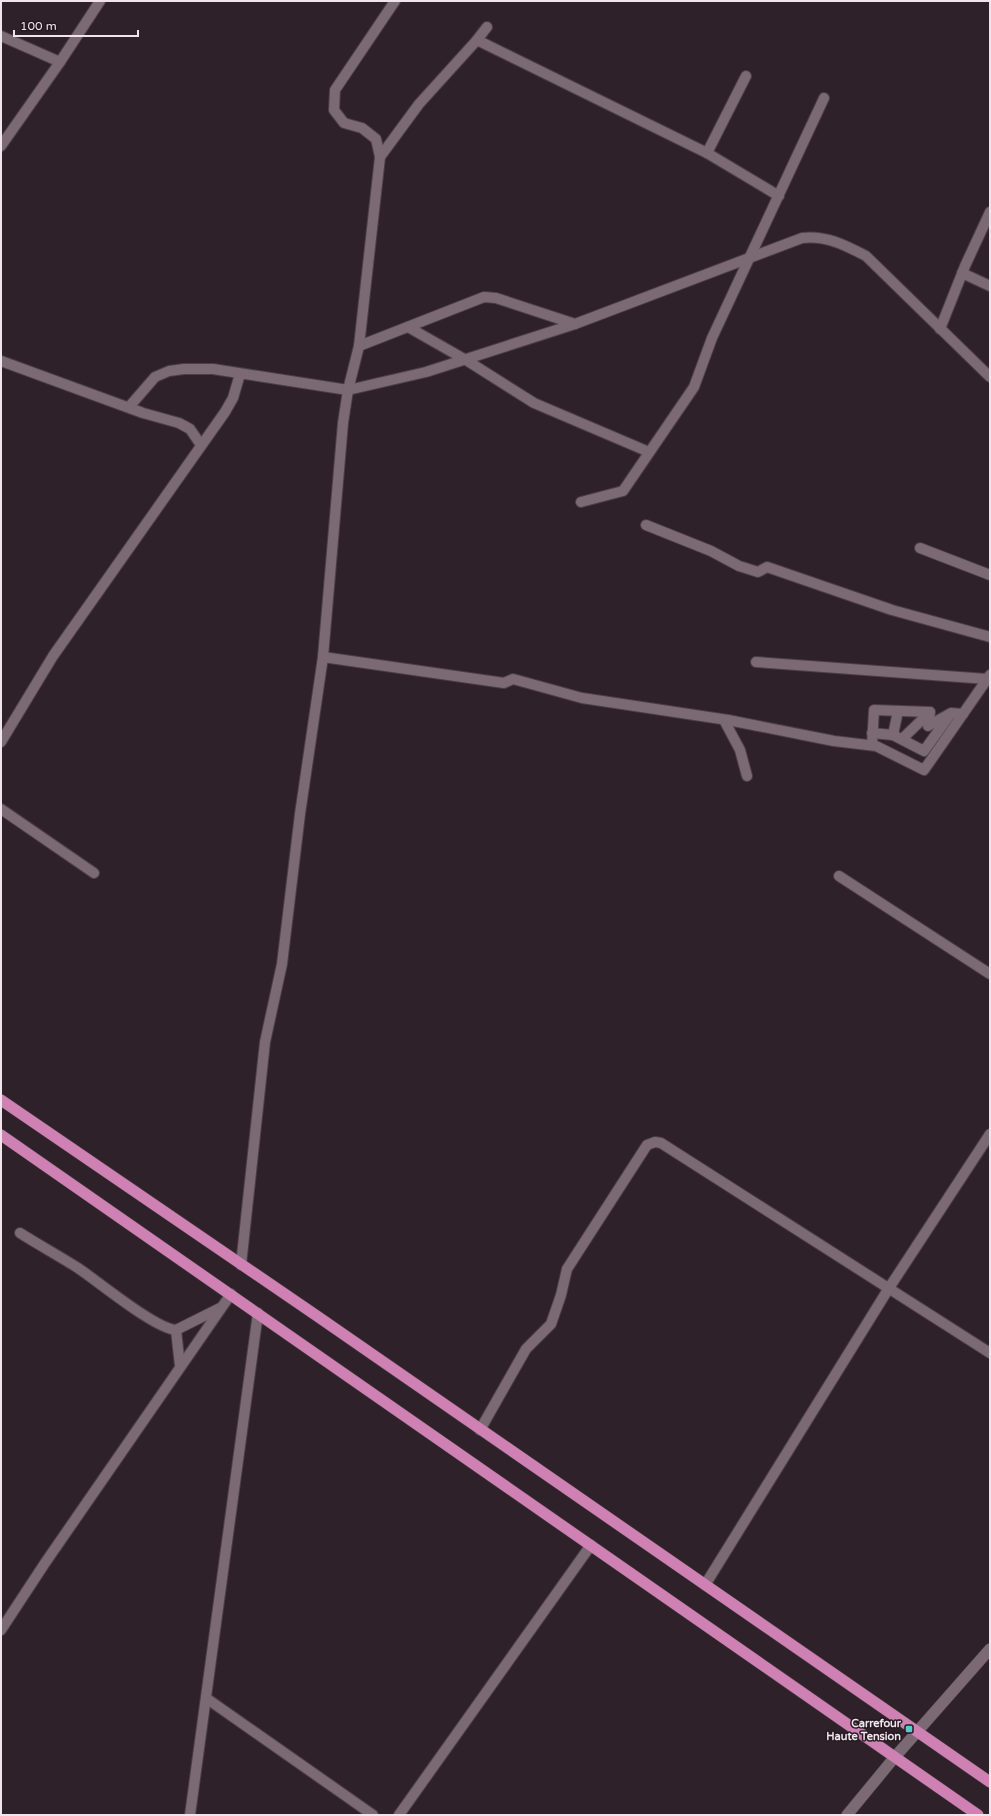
<svg xmlns="http://www.w3.org/2000/svg" width="991" height="1816" font-family="'Varela Round',sans-serif">
	<style>
		.lines { fill: none; stroke-linecap: round; stroke-linejoin: round }
		.minor-casing { stroke: #4b3f46; stroke-width: 12 }
		.tertiary-casing { stroke: #4b3f46; stroke-width: 12 }
		.trunk-casing { stroke: #4b3f46; stroke-width: 12 }
		.minor { stroke: #7b6974; stroke-width: 10 }
		.tertiary { stroke: #7b6974; stroke-width: 11 }
		.trunk { stroke: #d081b4; stroke-width: 11 }
		.poi-dot { fill: #53cdc9; stroke: #251820; stroke-width: 1.5 }
		.labels { text-anchor: middle; stroke-width: 3; stroke-linejoin: round; paint-order: stroke }
		.poi-label { font-size: 11px; font-weight: bold; fill: #efe5eb; stroke: #251820; text-anchor: end }
	</style>
	<rect width="100%" height="100%" fill="#2f212a"/>
	<g class="lines">
		<g class="minor-casing">
			<g id="minor">
				<path d="M 1,36 L 60,62"/>
				<path d="M 477,40 L 487,27"/>
				<path d="M 1,146 L 60,62 L 100,1"/>
				<path d="M 707,153 L 746,76"/>
				<path d="M 380,157 L 419,104 L 477,40 L 707,153 L 779,196"/>
				<path d="M 962,273 L 990,286"/>
				<path d="M 408,327 L 466,360 L 534,403 L 649,452"/>
				<path d="M 940,329 L 965,266 L 990,212"/>
				<path d="M 359,346 L 484,297 L 496,298 L 575,324 L 802,238 C 826,235 845,245 866,256 L 990,377"/>
				<path d="M 1,361 L 143,413 L 179,423 L 190,429 L 201,445"/>
				<path d="M 129,407 L 155,377 L 169,371 L 184,369 L 213,369 L 348,390 L 426,372 L 575,324"/>
				<path d="M 581,502 L 623,491 L 694,387 L 712,338 L 824,98"/>
				<path d="M 646,525 L 711,551 L 739,566 L 758,572 L 767,567 L 892,610 L 990,637"/>
				<path d="M 920,548 L 990,575"/>
				<path d="M 323,657 L 504,683 L 513,679 L 582,698 L 728,720 L 834,741 L 876,746 L 924,770 L 990,675"/>
				<path d="M 756,662 L 987,679"/>
				<path d="M 724,720 L 740,750 L 747,776"/>
				<path d="M 872,733 L 893,735 L 898,711"/>
				<path d="M 893,735 L 924,751 L 949,716"/>
				<path d="M 902,739 L 930,712"/>
				<path d="M 1,742 L 53,656 L 225,412 L 233,398 L 240,374"/>
				<path d="M 872,745 L 874,710 L 930,712 L 928,726 L 951,713 L 963,714"/>
				<path d="M 1,809 L 94,873"/>
				<path d="M 839,876 L 990,974"/>
				<path d="M 20,1233 C 39,1245 59,1256 78,1268 C 99,1282 154,1328 176,1330 L 220,1308"/>
				<path d="M 241,1265 L 265,1042 L 282,964 L 300,814 L 323,657 L 343,423 L 348,390 L 359,346 L 380,157 L 376,139 L 362,128 L 344,123 L 334,110 L 335,90 L 395,1"/>
				<path d="M 176,1330 L 180,1366"/>
				<path d="M 480,1430 L 526,1349 L 551,1324 L 561,1295 L 567,1269 L 647,1145 L 655,1142 L 661,1143 L 990,1353"/>
				<path d="M 705,1585 L 889,1288 L 990,1134"/>
				<path d="M 1,1630 L 45,1563 L 231,1294"/>
				<path d="M 206,1698 L 373,1815"/>
				<path d="M 190,1815 L 258,1313"/>
				<path d="M 399,1815 L 591,1545"/>
			</g>
		</g>
		<g class="tertiary-casing">
			<path id="tertiary" d="M 847,1815 L 894,1758 L 990,1649"/>
		</g>
		<g class="trunk-casing">
			<g id="trunk">
				<path d="M 1,1100 L 317,1316 L 990,1782"/>
				<path d="M 1,1135 L 978,1815"/>
			</g>
		</g>
		<use href="#minor" class="minor"/>
		<use href="#tertiary" class="tertiary"/>
		<use href="#trunk" class="trunk"/>
	</g>
	<rect class="poi-dot" x="905" y="1725" width="8" height="8" rx="2"/>
	<g class="labels">
		<g class="poi-label">
			<text x="901" y="1727">Carrefour<tspan x="901" dy="13">Haute Tension</tspan></text>
		</g>
	</g>
	<rect width="991" height="1816" fill="none" stroke="#efe5eb" stroke-width="4"/>
	<path d="M14 30v6h124v-6" fill="none" stroke="#efe5eb" stroke-width="2"/>
	<text x="20" y="30" font-size="12" fill="#efe5eb" stroke="#251820" stroke-width="3" paint-order="stroke">100 m</text>
</svg>
